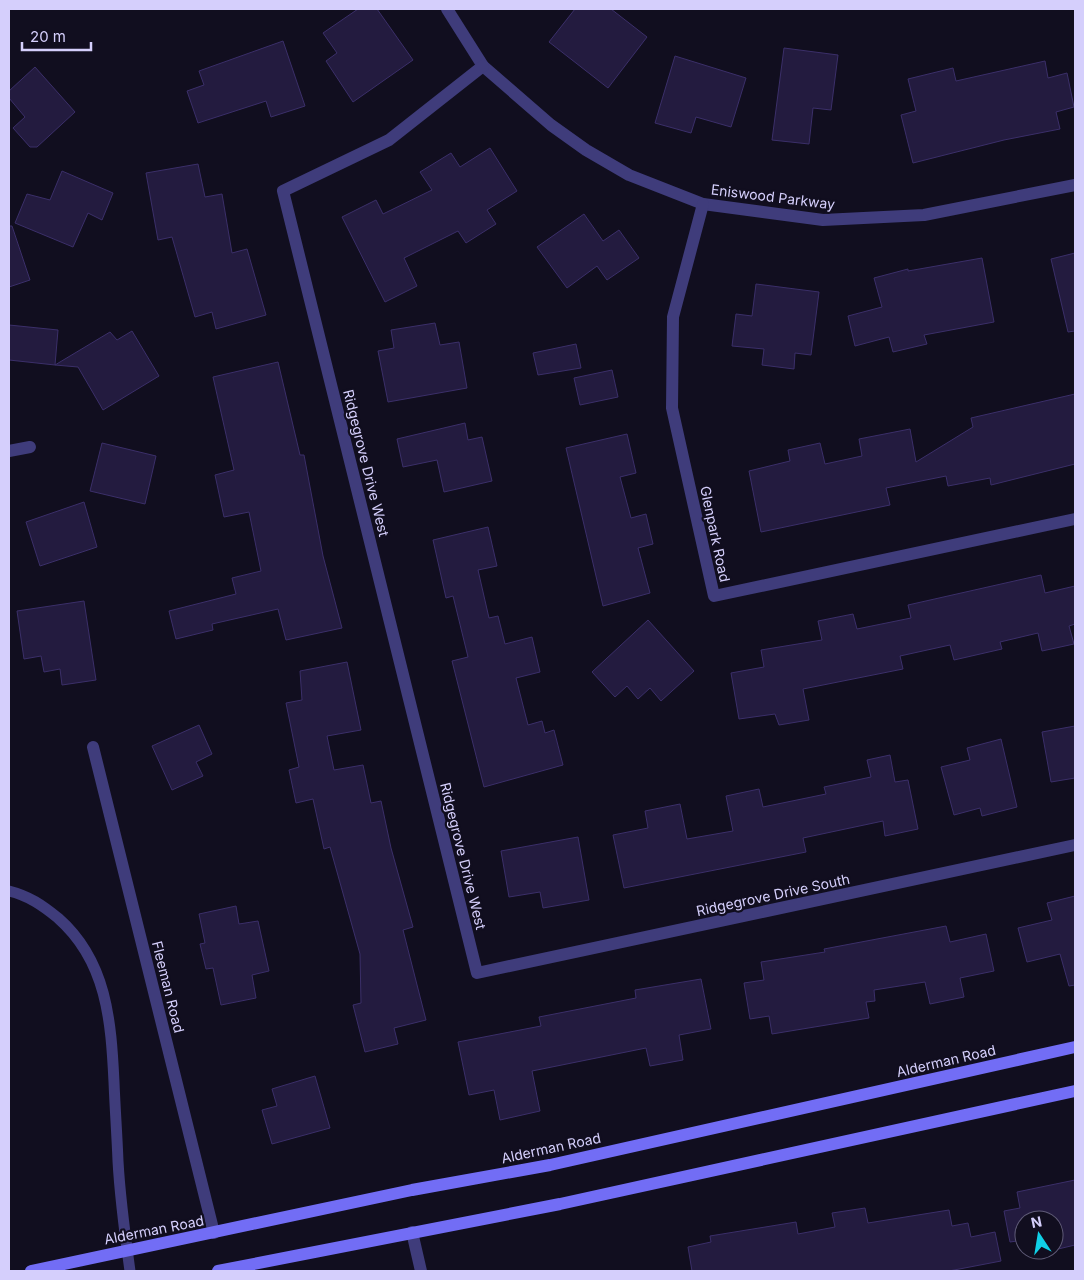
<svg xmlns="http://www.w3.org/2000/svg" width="1084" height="1280" font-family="Inter,sans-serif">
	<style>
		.building { fill: #231b3f; stroke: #3b2f69 }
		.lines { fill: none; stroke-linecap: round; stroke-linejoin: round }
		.service { stroke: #3f3c7b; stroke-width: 11 }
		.minor { stroke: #3f3c7b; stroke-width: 12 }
		.secondary { stroke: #726df5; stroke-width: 12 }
		.labels { text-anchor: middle; stroke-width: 4.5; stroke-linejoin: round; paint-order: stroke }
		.street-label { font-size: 14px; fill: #d5cffc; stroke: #110e1f }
	</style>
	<rect width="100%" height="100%" fill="#110e1f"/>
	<g class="building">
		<path d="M 358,9 L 377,9 L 413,60 L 353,102 L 326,61 L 337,53 L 323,33 Z"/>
		<path d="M 575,9 L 611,9 L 647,37 L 608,88 L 549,42 Z"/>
		<path d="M 283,41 L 305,106 L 271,117 L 266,101 L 198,123 L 187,91 L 204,85 L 199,71 Z"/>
		<path d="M 784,48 L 838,55 L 831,110 L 813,108 L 809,144 L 772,140 Z"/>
		<path d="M 675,56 L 746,78 L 731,127 L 696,117 L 691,133 L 655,123 Z"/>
		<path d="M 1045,61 L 1048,78 L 1067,73 L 1074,107 L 1056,112 L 1060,129 L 1004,140 L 913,163 L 901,115 L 916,111 L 908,79 L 953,68 L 956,81 Z"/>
		<path d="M 35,67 L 75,112 L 37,147 L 30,147 L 13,128 L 25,117 L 9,98 L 9,91 Z"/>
		<path d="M 490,148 L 517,191 L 487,210 L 496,224 L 466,243 L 458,231 L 404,258 L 417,286 L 385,302 L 342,217 L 376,200 L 383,214 L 432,190 L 420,172 L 451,153 L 460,167 Z"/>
		<path d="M 198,164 L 205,197 L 222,194 L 232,253 L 247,249 L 266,315 L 216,329 L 212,312 L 195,317 L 172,237 L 158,240 L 146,173 Z"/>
		<path d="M 62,171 L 113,193 L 102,220 L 88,213 L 73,247 L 15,223 L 27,194 L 50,200 Z"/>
		<path d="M 584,214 L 603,241 L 619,230 L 639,258 L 607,280 L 597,266 L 567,288 L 537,247 Z"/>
		<path d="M 9,226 L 12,226 L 30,280 L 9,287 Z"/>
		<path d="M 1075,253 L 1075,331 L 1068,332 L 1051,259 Z"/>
		<path d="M 982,258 L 994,322 L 924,335 L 927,344 L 893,352 L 889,337 L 855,346 L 848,316 L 882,307 L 874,278 L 908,269 L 908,271 Z"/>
		<path d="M 756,284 L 819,292 L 811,355 L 795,353 L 794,369 L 762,365 L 764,349 L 732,346 L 736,314 L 752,316 Z"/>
		<path d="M 435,323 L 440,345 L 459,342 L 467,388 L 388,402 L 378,351 L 394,348 L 391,330 Z"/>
		<path d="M 9,325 L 58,330 L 55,365 L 9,360 Z"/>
		<path d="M 132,331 L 159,376 L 103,410 L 78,367 L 55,365 L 110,332 L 117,340 Z"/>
		<path d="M 576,344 L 581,368 L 538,375 L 533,353 Z"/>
		<path d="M 278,362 L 300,455 L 304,455 L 323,556 L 342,628 L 286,640 L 278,609 L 212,624 L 213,630 L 176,639 L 169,611 L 236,594 L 232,578 L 261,571 L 249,512 L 224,517 L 215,475 L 234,470 L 213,377 Z"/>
		<path d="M 612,370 L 618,397 L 580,405 L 574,378 Z"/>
		<path d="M 1075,394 L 1075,464 L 991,485 L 990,478 L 948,486 L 946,476 L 886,488 L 890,505 L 761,532 L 749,471 L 790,461 L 788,450 L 820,443 L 825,464 L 862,456 L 859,439 L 910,429 L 916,462 L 973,427 L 971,418 Z"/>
		<path d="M 465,423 L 468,440 L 482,437 L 492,481 L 444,492 L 437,460 L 403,467 L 397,439 Z"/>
		<path d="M 627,434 L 636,473 L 620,477 L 631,518 L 646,514 L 653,544 L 638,548 L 650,593 L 603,606 L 566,448 Z"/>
		<path d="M 102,443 L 156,456 L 145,504 L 90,491 Z"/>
		<path d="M 84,502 L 97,547 L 40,566 L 26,522 Z"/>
		<path d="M 488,527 L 497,566 L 478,570 L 489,618 L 498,616 L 505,644 L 532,637 L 540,672 L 516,678 L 528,725 L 542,721 L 545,733 L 554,730 L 563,765 L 484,787 L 452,661 L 468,657 L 453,596 L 446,598 L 433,540 Z"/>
		<path d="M 1041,575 L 1045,593 L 1075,586 L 1075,624 L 1069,626 L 1074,644 L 1042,651 L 1038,633 L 1000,642 L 1002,649 L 954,660 L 950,645 L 900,656 L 903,669 L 803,689 L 809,720 L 779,725 L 775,714 L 739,719 L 731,673 L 764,667 L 761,650 L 822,640 L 818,621 L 853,614 L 857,629 L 911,618 L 908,605 Z"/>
		<path d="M 84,601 L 96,680 L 62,685 L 60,669 L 44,672 L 41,656 L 24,659 L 17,611 Z"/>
		<path d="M 648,620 L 694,671 L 661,701 L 650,688 L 638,699 L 627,686 L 615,697 L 592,672 Z"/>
		<path d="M 347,662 L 361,730 L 327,736 L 334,770 L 363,765 L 371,803 L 381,801 L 391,848 L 413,927 L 403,930 L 426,1020 L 394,1028 L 398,1044 L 365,1052 L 353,1005 L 361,1003 L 360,954 L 330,847 L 324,849 L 313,799 L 296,803 L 289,770 L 299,767 L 286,703 L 302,700 L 300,671 Z"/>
		<path d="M 199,725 L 212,754 L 196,762 L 203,776 L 172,790 L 152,746 Z"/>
		<path d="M 1075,726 L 1075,778 L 1051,782 L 1042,732 Z"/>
		<path d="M 1001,739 L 1017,807 L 982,816 L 980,808 L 954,815 L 941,767 L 970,760 L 967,748 Z"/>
		<path d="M 890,755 L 895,782 L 908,780 L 918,829 L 885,836 L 883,821 L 803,838 L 806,852 L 624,888 L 613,835 L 648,828 L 645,811 L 680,804 L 687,839 L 733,831 L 726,796 L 759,789 L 763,807 L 826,794 L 824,787 L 871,777 L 867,760 Z"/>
		<path d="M 578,837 L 589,900 L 543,908 L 540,892 L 509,897 L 501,851 Z"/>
		<path d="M 1075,896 L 1075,985 L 1069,986 L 1060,954 L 1027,962 L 1018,928 L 1052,920 L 1047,903 Z"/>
		<path d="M 236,906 L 239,924 L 258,921 L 269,971 L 252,975 L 256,998 L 221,1005 L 213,968 L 206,969 L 200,944 L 205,943 L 199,914 Z"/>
		<path d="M 946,926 L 950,942 L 986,934 L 994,971 L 960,978 L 964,997 L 930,1004 L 925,982 L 874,990 L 875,1001 L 866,1002 L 869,1018 L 772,1034 L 769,1016 L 750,1019 L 744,983 L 764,980 L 761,962 L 825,952 L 824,949 Z"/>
		<path d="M 701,979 L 711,1029 L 679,1035 L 683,1060 L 650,1066 L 646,1048 L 532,1071 L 540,1111 L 500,1120 L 494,1090 L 469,1095 L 458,1042 L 541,1026 L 539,1017 L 636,998 L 635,990 Z"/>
		<path d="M 315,1076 L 330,1128 L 272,1144 L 262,1110 L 277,1106 L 272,1089 Z"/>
		<path d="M 1075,1180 L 1075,1245 L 1054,1250 L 1054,1220 L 1024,1220 L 1024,1240 L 1010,1242 L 1004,1211 L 1020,1208 L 1017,1192 Z"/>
		<path d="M 865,1208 L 868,1223 L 949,1210 L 952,1226 L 968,1223 L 971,1237 L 995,1232 L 1001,1261 L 949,1271 L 692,1271 L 688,1247 L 711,1242 L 710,1236 L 796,1222 L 798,1234 L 835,1227 L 832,1213 Z"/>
	</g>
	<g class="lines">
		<path class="service" d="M 9,891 C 29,896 42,905 58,918 C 107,961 111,1021 114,1082 C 115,1108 117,1135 118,1161 C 120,1198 125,1235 130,1271"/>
		<g class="minor">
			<path d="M 447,9 L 483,66 L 551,125 L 586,150 L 629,175 L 703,204 L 823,220 L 924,215 L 1075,185"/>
			<path d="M 483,66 L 389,140 L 283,191 L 477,973 L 1075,845"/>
			<path d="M 703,204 L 673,317 L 672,408 L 714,596 L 1075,519"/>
			<path d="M 9,451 L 30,447"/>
			<path d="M 93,747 L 214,1233"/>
			<path d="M 412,1232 L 421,1271"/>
		</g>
		<g class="secondary">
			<path d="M 31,1271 L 412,1190 L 550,1165 L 1075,1047"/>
			<path d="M 218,1271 L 560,1204 L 1075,1091"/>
		</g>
	</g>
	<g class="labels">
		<g class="street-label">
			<text transform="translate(773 197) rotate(7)" y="5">Eniswood Parkway</text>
			<text transform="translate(366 463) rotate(76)" y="5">Ridgegrove Drive West</text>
			<text transform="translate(715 534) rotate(78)" y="5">Glenpark Road</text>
			<text transform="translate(463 856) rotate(76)" y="5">Ridgegrove Drive West</text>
			<text transform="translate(773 895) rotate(-12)" y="5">Ridgegrove Drive South</text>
			<text transform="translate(168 987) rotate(76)" y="5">Fleeman Road</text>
			<text transform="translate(946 1061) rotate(-13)" y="5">Alderman Road</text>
			<text transform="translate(551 1148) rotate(-12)" y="5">Alderman Road</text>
			<text transform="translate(154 1230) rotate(-11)" y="5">Alderman Road</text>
		</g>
	</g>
	<rect width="1084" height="1280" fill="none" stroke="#d5cffc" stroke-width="20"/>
	<g transform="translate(1039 1235) rotate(348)"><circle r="24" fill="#110e1f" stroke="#5f5b77"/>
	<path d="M0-4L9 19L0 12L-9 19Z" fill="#10d0e7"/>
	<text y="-8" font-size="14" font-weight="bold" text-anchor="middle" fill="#d5cffc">N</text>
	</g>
	<path d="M22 42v8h69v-8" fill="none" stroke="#d5cffc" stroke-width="2.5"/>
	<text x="30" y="42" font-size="15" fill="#d5cffc" stroke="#110e1f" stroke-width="4" paint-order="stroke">20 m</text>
</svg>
